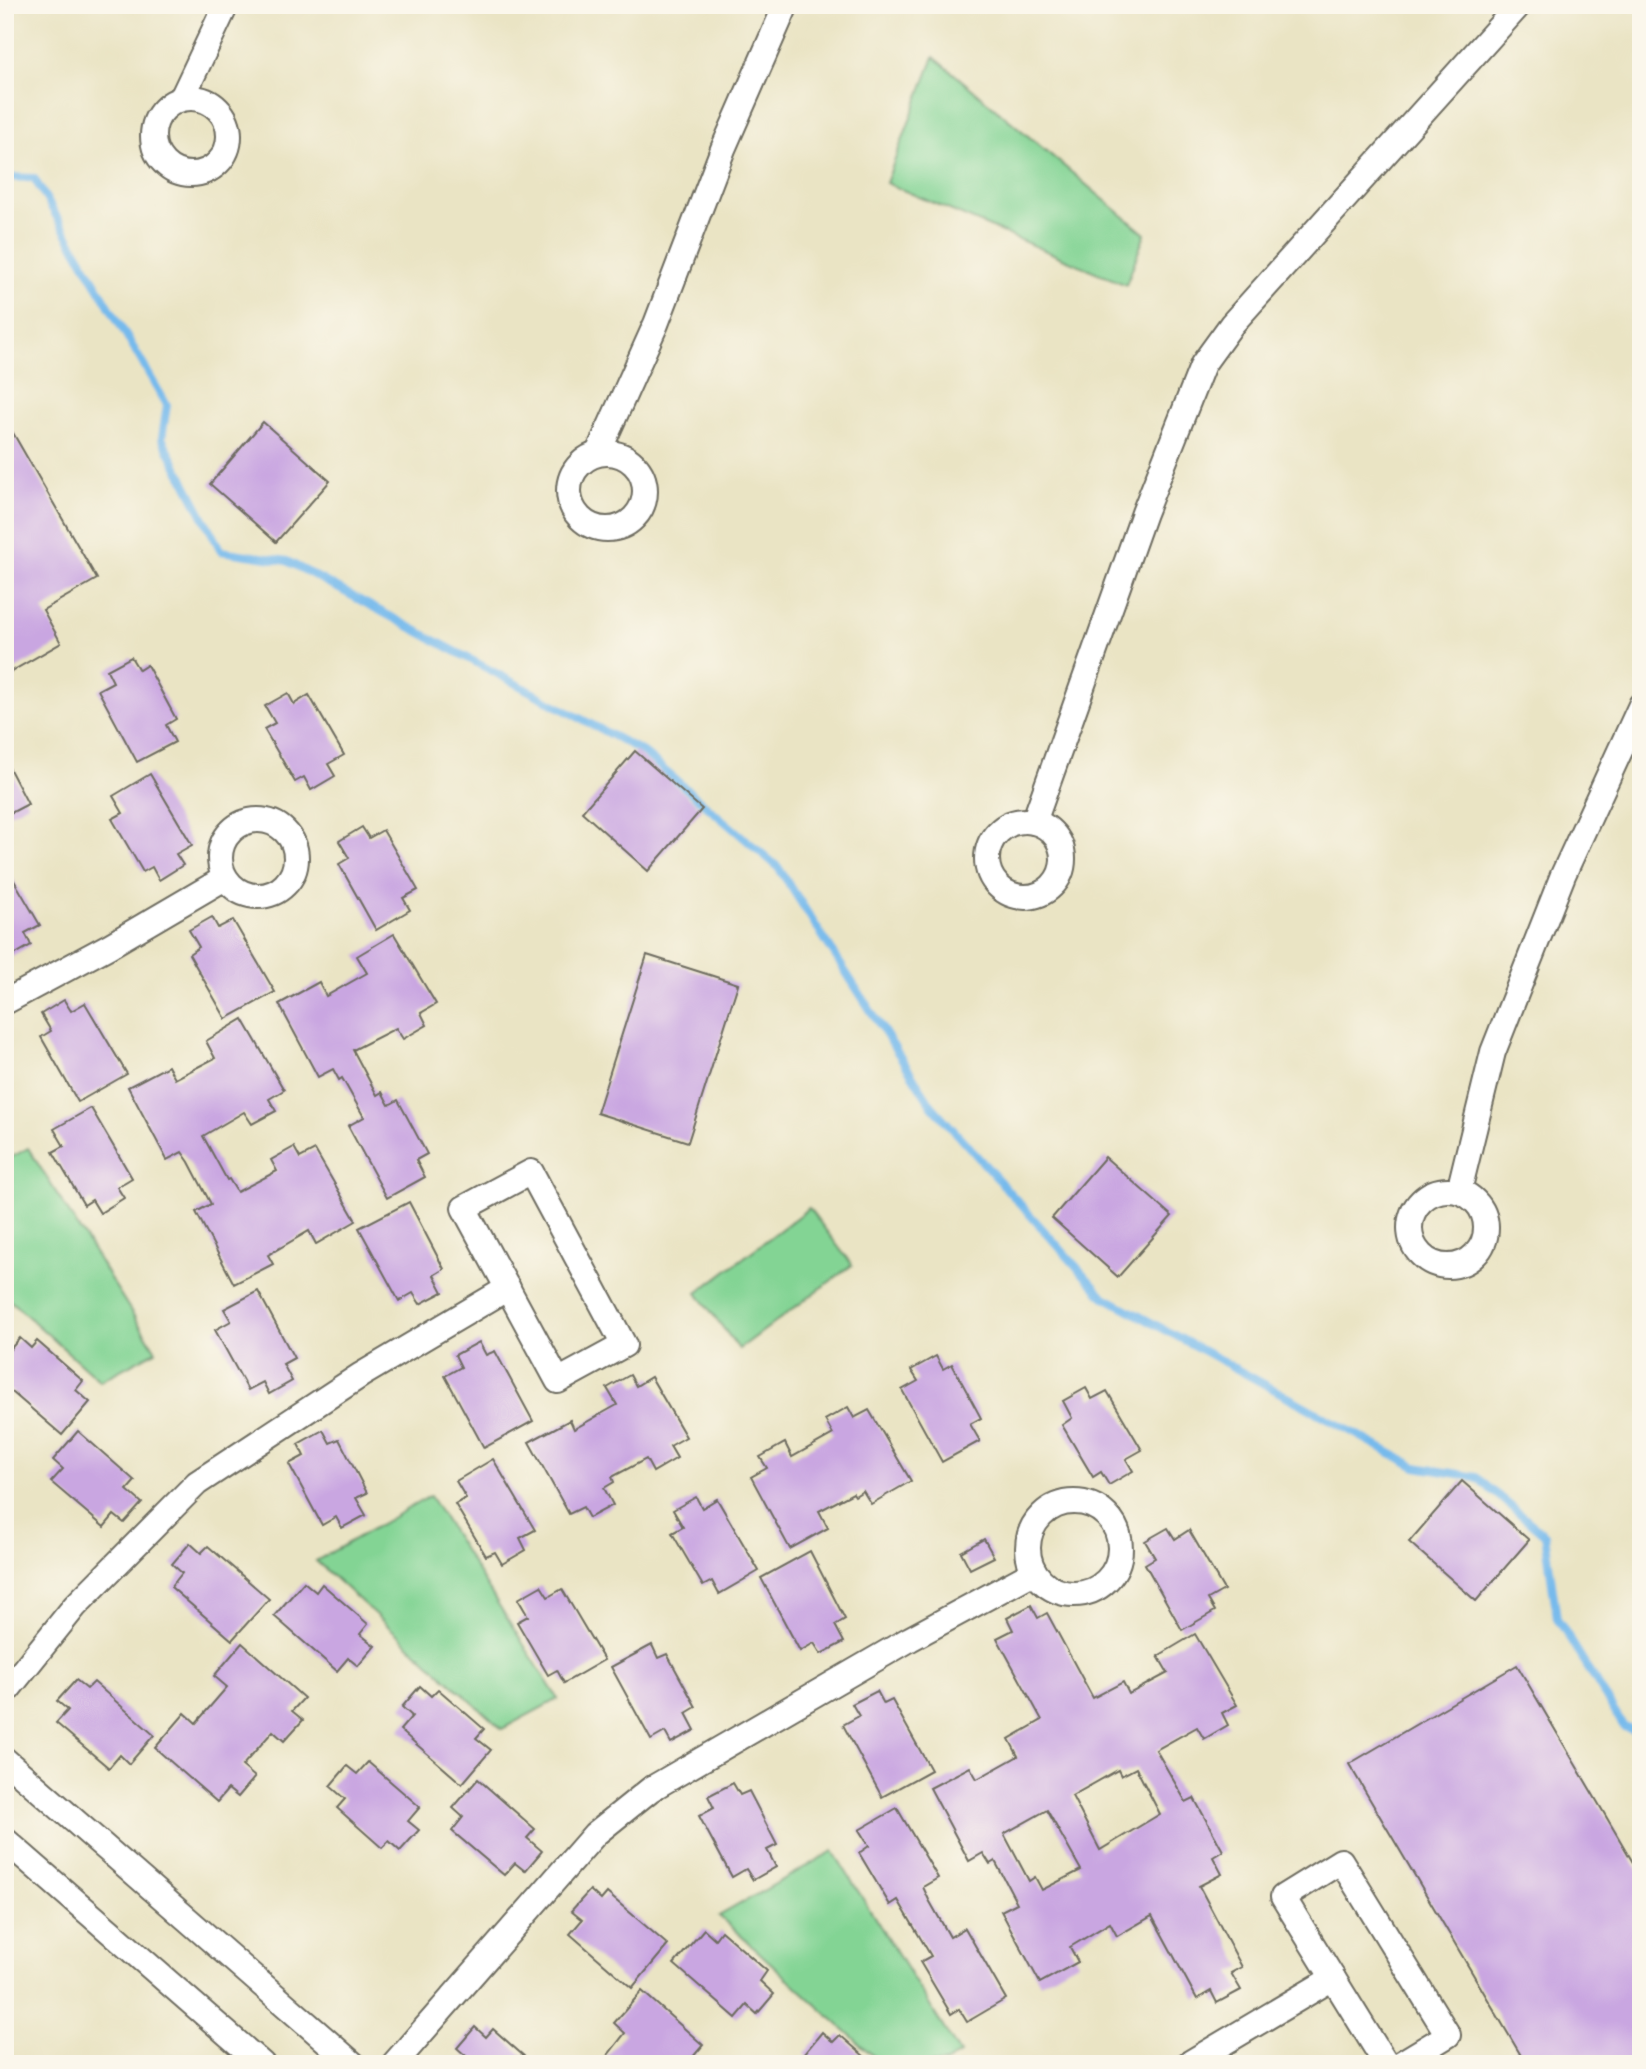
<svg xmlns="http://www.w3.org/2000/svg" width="1646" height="2069" font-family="Mali,sans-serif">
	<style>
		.green { fill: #83d494; stroke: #578060; stroke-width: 2 }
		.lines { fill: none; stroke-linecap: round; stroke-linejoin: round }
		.stream { stroke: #76baec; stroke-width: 8 }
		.building { fill: #c9a6e1; fill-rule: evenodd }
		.street-casing { stroke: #6e6c61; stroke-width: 28 }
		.street { stroke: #fff; stroke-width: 24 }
	</style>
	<rect width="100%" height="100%" fill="#fbf7ec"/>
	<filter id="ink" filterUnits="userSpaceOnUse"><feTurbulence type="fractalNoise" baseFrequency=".0143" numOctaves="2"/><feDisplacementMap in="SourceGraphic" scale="14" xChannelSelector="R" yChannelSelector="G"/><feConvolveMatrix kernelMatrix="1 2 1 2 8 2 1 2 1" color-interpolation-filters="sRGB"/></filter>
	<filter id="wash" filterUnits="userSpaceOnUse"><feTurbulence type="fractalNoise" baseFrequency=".00686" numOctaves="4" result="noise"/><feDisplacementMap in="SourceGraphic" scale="28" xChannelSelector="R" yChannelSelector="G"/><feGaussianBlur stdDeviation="1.57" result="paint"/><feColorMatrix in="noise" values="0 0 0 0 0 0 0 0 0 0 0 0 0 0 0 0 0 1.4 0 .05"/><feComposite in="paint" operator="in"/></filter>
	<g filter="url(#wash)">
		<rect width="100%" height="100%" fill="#eae4c4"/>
		<g class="green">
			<path d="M 934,57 L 1145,234 L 1126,285 L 886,183 Z"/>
			<path d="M 28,1148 L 156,1351 L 100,1381 L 5,1296 L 5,1161 Z"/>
			<path d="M 809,1208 L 852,1265 L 739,1349 L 697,1293 Z"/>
			<path d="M 430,1496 L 558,1699 L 502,1729 L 316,1561 Z"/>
			<path d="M 833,1851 L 960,2054 L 943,2064 L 882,2064 L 719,1916 Z"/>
		</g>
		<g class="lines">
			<path class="stream" d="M 5,177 L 34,178 L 167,405 L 162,438 L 221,551 L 287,561 L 643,752 L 778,867 L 932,1106 L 1103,1296 L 1416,1467 L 1476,1477 L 1545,1535 L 1557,1618 L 1624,1727 L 1641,1733"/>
		</g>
		<g id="blocks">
			<g class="building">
				<path d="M 5,419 L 97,579 L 43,610 L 61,643 L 5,675 Z"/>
				<path d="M 263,422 L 330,481 L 276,542 L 210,484 Z"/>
				<path d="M 131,657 L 139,670 L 147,665 L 176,719 L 166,725 L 175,742 L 137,762 L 98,690 L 113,682 L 107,670 Z"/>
				<path d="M 288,693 L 294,704 L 309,695 L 344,755 L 328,764 L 335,776 L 311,790 L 304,777 L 295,782 L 264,729 L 275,723 L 265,706 Z"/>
				<path d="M 635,751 L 702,809 L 648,871 L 582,812 Z"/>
				<path d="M 5,760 L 28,804 L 5,816 Z"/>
				<path d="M 150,774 L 192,845 L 176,854 L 183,865 L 159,880 L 152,867 L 143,872 L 112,819 L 123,813 L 113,796 Z"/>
				<path d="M 362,827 L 369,838 L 383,830 L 418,890 L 403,898 L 410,910 L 376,930 L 339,864 L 349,858 L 339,841 Z"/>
				<path d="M 5,865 L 40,925 L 25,933 L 31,945 L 5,960 Z"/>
				<path d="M 212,917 L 218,928 L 233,920 L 275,992 L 226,1019 L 189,954 L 199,947 L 189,930 Z"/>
				<path d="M 394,934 L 436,1004 L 421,1013 L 427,1025 L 403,1039 L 396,1028 L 353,1050 L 377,1095 L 382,1092 L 389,1105 L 398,1100 L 427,1154 L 416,1160 L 425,1177 L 387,1198 L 348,1126 L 364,1117 L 342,1078 L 339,1080 L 333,1069 L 318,1077 L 279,1004 L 319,982 L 326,996 L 367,973 L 357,956 Z"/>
				<path d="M 647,955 L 738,984 L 688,1142 L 597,1113 Z"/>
				<path d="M 64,1000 L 71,1011 L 85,1003 L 127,1074 L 78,1102 L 41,1037 L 51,1031 L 41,1014 Z"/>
				<path d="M 243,1019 L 284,1090 L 269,1099 L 276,1111 L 252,1124 L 244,1112 L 203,1136 L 227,1180 L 229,1179 L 237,1192 L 277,1171 L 271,1160 L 294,1147 L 300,1158 L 315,1150 L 356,1221 L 316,1244 L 309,1231 L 268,1255 L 273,1264 L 234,1284 L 196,1212 L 211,1204 L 189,1162 L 182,1152 L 167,1160 L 128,1087 L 168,1066 L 175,1079 L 215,1058 L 206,1041 Z"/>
				<path d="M 91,1108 L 132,1178 L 117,1187 L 124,1198 L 100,1213 L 92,1200 L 84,1205 L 53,1152 L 64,1146 L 54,1129 Z"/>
				<path d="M 1105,1157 L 1172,1216 L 1118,1277 L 1052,1218 Z"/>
				<path d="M 409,1202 L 444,1269 L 434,1275 L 443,1292 L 420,1304 L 413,1293 L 399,1301 L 359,1228 Z"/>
				<path d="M 258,1291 L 294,1358 L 283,1364 L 292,1381 L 269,1394 L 263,1382 L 248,1390 L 215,1330 L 231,1321 L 224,1309 Z"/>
				<path d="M 20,1338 L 31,1348 L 37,1341 L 83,1381 L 76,1390 L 90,1402 L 62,1435 L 5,1386 L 5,1355 Z"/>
				<path d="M 479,1342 L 486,1355 L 495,1351 L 533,1421 L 484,1448 L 445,1376 L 461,1367 L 455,1355 Z"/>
				<path d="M 936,1356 L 943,1369 L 952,1364 L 981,1418 L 970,1424 L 980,1441 L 942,1462 L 902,1390 L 918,1381 L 911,1370 Z"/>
				<path d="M 630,1375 L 636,1386 L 651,1377 L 686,1437 L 670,1446 L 677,1458 L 653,1472 L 646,1459 L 612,1477 L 614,1482 L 604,1488 L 613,1505 L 589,1518 L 583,1507 L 569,1514 L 529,1442 L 570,1420 L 574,1429 L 617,1405 L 607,1388 Z"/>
				<path d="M 1086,1388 L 1092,1399 L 1107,1391 L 1142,1450 L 1126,1459 L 1133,1471 L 1109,1485 L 1101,1472 L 1093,1477 L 1062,1425 L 1072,1418 L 1063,1401 Z"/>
				<path d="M 848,1407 L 854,1418 L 869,1410 L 911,1481 L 871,1504 L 863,1491 L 855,1496 L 853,1493 L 819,1511 L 828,1528 L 790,1549 L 751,1477 L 767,1468 L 760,1457 L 785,1443 L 792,1457 L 833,1434 L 825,1420 Z"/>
				<path d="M 323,1430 L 330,1443 L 339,1439 L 367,1493 L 356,1498 L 366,1515 L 342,1528 L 336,1517 L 322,1525 L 289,1464 L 304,1456 L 298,1444 Z"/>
				<path d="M 78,1431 L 135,1481 L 127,1490 L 142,1503 L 124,1523 L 114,1515 L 104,1527 L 51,1482 L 63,1469 L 53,1460 Z"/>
				<path d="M 493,1459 L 535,1530 L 520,1538 L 526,1550 L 502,1564 L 495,1552 L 486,1556 L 455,1504 L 466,1498 L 456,1481 Z"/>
				<path d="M 1462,1481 L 1529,1540 L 1476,1601 L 1409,1542 Z"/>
				<path d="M 696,1497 L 702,1508 L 717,1499 L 759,1571 L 719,1594 L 712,1581 L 703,1586 L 672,1533 L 683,1527 L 673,1510 Z"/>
				<path d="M 1168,1528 L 1175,1539 L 1189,1530 L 1224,1590 L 1208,1599 L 1215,1611 L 1182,1630 L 1145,1564 L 1155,1558 L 1145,1541 Z"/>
				<path d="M 984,1539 L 994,1557 L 970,1569 L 961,1552 Z"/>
				<path d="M 190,1543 L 201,1553 L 208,1546 L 269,1599 L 232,1640 L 171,1587 L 182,1573 L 172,1564 Z"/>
				<path d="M 810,1551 L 845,1619 L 835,1625 L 844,1642 L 821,1654 L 814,1643 L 800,1651 L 761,1578 Z"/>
				<path d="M 304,1582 L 316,1592 L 322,1584 L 368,1624 L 360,1634 L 375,1646 L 358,1666 L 348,1658 L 337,1671 L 274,1616 Z"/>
				<path d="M 541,1586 L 548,1597 L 562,1589 L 604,1660 L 564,1683 L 557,1670 L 548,1675 L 517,1622 L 528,1616 L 518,1599 Z"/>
				<path d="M 1031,1605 L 1038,1618 L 1047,1613 L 1093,1698 L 1123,1682 L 1129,1694 L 1168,1673 L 1158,1656 L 1195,1634 L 1237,1705 L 1222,1713 L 1228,1725 L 1204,1739 L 1197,1727 L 1156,1750 L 1186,1802 L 1194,1798 L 1223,1851 L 1213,1857 L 1222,1874 L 1199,1886 L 1242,1967 L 1231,1973 L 1241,1990 L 1217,2003 L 1211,1991 L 1197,1999 L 1152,1916 L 1117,1936 L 1110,1923 L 1070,1947 L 1078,1962 L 1040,1983 L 1001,1911 L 1017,1903 L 995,1861 L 990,1864 L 983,1853 L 969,1861 L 930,1788 L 970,1767 L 977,1779 L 1018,1756 L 1009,1739 L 1042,1720 L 997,1638 L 1013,1630 L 1007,1618 ZM 1136,1768 L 1160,1814 L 1100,1850 L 1072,1796 L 1118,1770 L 1121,1776 ZM 1047,1810 L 1081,1870 L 1042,1890 L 1035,1877 L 1029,1881 L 1004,1834 Z"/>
				<path d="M 242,1643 L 304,1698 L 292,1711 L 303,1720 L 284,1741 L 273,1731 L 242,1766 L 255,1777 L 238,1797 L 228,1789 L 217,1802 L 155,1748 L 185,1713 L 196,1723 L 227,1687 L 214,1676 Z"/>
				<path d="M 652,1645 L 658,1658 L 667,1654 L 696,1707 L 686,1713 L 695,1730 L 671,1743 L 665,1732 L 651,1740 L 611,1667 Z"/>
				<path d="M 1517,1665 L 1641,1876 L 1641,2054 L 1623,2064 L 1526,2064 L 1349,1764 Z"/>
				<path d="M 76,1680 L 87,1689 L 94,1682 L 154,1735 L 129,1764 L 120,1755 L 109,1768 L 56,1723 L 68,1710 L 57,1701 Z"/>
				<path d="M 420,1686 L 431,1696 L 438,1689 L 484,1729 L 476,1738 L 491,1750 L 462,1784 L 400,1730 L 412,1716 L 402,1707 Z"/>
				<path d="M 877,1691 L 884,1704 L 892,1700 L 931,1770 L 882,1797 L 843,1725 L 859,1716 L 852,1704 Z"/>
				<path d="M 368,1762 L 420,1807 L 408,1821 L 419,1830 L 400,1851 L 389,1841 L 382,1848 L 337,1808 L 345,1799 L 330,1786 L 347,1766 L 357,1774 Z"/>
				<path d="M 478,1779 L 535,1829 L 527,1838 L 542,1851 L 525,1871 L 515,1863 L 504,1875 L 452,1831 L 463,1817 L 453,1808 Z"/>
				<path d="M 733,1783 L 740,1795 L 749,1791 L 777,1845 L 767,1850 L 776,1867 L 753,1880 L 746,1869 L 732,1877 L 699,1816 L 714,1808 L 708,1796 Z"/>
				<path d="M 897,1808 L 938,1878 L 923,1887 L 929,1900 L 950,1937 L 965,1928 L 1006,1999 L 967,2022 L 959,2009 L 951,2014 L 920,1962 L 931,1956 L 898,1900 L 890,1905 L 859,1853 L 869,1846 L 859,1830 Z"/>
				<path d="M 590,1890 L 601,1900 L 607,1893 L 668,1945 L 632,1988 L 570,1934 L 582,1920 L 571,1911 Z"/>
				<path d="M 704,1929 L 715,1939 L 721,1931 L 767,1971 L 760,1981 L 774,1994 L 757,2014 L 747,2005 L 736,2018 L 674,1964 Z"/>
				<path d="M 642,1991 L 703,2045 L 687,2064 L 601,2064 L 625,2033 L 614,2023 Z"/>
				<path d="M 475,2027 L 486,2037 L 493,2029 L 533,2064 L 475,2064 L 457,2048 Z"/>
				<path d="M 822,2032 L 833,2042 L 840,2035 L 873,2064 L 815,2064 L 804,2054 Z"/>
			</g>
		</g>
	</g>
	<g filter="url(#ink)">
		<use href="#blocks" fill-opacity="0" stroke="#6e6c61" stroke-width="2"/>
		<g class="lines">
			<g class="street-casing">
				<g id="street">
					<path d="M 182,98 L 226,5"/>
					<circle cx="191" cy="136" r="38"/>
					<path d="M 598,453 L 656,324 L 723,149 L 786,5"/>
					<circle cx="607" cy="491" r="38"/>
					<circle cx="258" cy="858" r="38"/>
					<circle cx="1025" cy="859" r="38"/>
					<path d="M 1034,822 L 1144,513 L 1203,364 L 1232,324 L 1519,5"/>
					<path d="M 5,1002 L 109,946 L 225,878"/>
					<path d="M 531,1172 L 624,1345 L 558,1381 L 464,1208 Z"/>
					<circle cx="1448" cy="1228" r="38"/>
					<path d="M 1459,1191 L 1493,1052 L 1563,875 L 1641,705"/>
					<circle cx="1074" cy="1548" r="46"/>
					<path d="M 5,1693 L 75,1606 L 197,1483 L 361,1375 L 508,1288"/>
					<path d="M 5,1760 L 353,2064"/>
					<path d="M 5,1840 L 262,2064"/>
					<path d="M 394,2064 L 595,1834 L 651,1789 L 910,1639 L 1034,1572"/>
					<path d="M 1188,2064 L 1333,1978"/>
					<path d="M 1386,2064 L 1283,1897 L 1341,1861 L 1448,2035 L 1400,2064"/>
				</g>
			</g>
			<use href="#street" class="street"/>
		</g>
	</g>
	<rect width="1646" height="2069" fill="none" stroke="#fbf7ec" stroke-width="28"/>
</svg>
